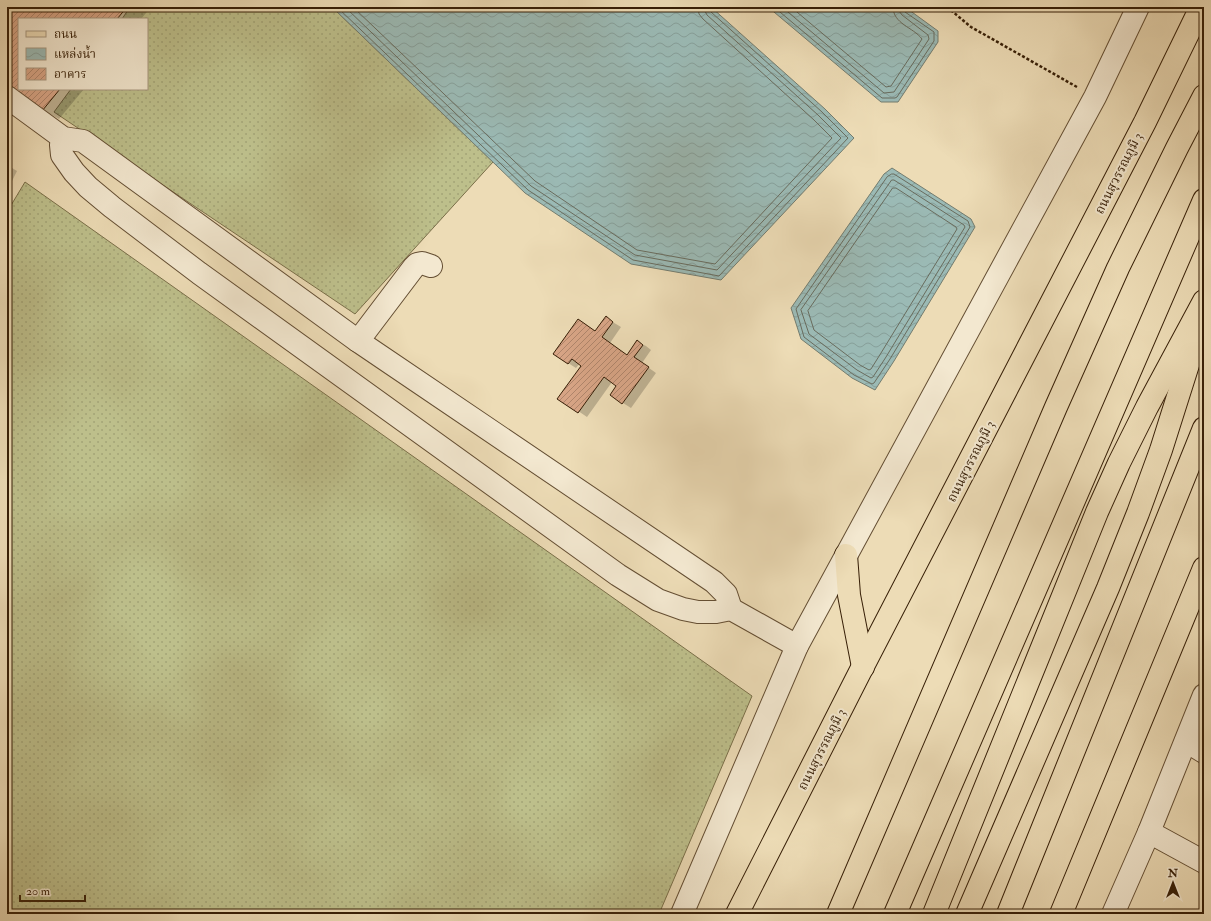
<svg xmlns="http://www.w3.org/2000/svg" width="1211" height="921" font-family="'IM FELL Double Pica','Noto Serif Thai',serif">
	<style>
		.grass { fill: url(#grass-dots); stroke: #7a6f49 }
		.water { fill: url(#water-waves); stroke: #737c6f }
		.shadow { fill: #0003 }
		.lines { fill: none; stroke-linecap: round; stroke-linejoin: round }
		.shore { stroke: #696c5e; stroke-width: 1 }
		.building { fill: url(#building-hatch); stroke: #371f07 }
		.minor-casing { stroke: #644e33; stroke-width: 24 }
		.major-casing { stroke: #371f07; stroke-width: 24 }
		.highway-casing { stroke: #371f07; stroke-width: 24 }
		.path { stroke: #371f07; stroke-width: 2.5; stroke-dasharray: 3 2; stroke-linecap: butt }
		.minor { stroke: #f3e8d0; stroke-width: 22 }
		.major { stroke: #eddcb6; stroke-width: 22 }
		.highway { stroke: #eddcb6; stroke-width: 22 }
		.labels { text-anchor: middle; stroke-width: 4; stroke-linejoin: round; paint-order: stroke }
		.street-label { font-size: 13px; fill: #371f07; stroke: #f3e8d0 }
	</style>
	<defs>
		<pattern id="grass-dots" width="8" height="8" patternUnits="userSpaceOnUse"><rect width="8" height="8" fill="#bdbf8b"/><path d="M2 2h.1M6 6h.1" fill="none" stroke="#a3a476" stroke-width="1.8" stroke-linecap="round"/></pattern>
		<pattern id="water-waves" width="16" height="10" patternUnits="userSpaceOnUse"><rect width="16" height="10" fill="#9bbab5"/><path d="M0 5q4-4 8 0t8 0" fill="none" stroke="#869f9a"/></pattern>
		<pattern id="building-hatch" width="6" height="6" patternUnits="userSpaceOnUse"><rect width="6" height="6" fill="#d7a485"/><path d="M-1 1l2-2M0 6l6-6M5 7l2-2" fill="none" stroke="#af856b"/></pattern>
	</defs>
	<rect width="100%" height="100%" fill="#eddcb6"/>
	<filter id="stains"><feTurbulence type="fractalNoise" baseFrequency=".005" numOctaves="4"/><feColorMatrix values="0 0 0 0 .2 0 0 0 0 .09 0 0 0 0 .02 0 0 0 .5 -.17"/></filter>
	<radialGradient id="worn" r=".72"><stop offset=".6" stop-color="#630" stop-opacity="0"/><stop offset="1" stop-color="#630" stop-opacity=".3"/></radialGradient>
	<g class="grass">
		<path d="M 130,7 L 332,7 L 493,162 L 355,314 L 54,112 L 71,89 L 147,89 L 147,19 L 122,19 Z"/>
		<path d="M 25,182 L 752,696 L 659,914 L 7,914 L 7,212 Z"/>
	</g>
	<g class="water">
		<path d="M 332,7 L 711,7 L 825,109 L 854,138 L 721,280 L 631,264 L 525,193 Z"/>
		<path d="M 768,7 L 905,7 L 938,31 L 938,42 L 898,102 L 881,102 Z"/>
		<path d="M 892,168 L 971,219 L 975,227 L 894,361 L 875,390 L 852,378 L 801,339 L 791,308 L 884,174 Z"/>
	</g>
	<g class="shadow">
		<path d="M 7,7 L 151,7 L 141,19 L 19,19 L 19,89 L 84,89 L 59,119 L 43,110 L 7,85 Z"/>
		<path d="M 7,165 L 17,171 L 7,191 Z"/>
		<path d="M 606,318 L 621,327 L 610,343 L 627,355 L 637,342 L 646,346 L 651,350 L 642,363 L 656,373 L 631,408 L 623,403 L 617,385 L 612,382 L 587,417 L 559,398 L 583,366 L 580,363 L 576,368 L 568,363 L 586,325 L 596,332 Z"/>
	</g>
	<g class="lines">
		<g class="shore">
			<path d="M 337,7 L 528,190 L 633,260 L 719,276 L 848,138 L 822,112 L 711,12 L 709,7"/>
			<path d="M 345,7 L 531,186 L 635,255 L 717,270 L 841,138 L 818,115 L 707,15 L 705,11 L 704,7"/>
			<path d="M 353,7 L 535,181 L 637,250 L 715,264 L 832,138 L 814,120 L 703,19 L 699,14 L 698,7"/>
			<path d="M 774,7 L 882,98 L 895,98 L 897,97 L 934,41 L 934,32 L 905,12 L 904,7"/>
			<path d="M 782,7 L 884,93 L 894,92 L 929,39 L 928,35 L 902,15 L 899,11 L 899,7"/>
			<path d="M 791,7 L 886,87 L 891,86 L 922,39 C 913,27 893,24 893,7"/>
			<path d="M 892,174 L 894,174 L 968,221 L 970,227 L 890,359 L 874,383 L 872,384 L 854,375 L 804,337 L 796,309 L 887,177 Z"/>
			<path d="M 892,180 L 894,180 L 964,225 L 965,227 L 886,357 L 873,377 L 871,378 L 857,370 L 809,334 L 801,310 Z"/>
			<path d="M 893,188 L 896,188 L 956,227 L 957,229 L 881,353 L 871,369 L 869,370 L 860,365 L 814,330 L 808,311 Z"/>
		</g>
	</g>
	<g class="building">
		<path d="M 7,7 L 127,7 L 117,19 L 19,19 L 19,89 L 60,89 L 42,111 L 7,87 Z"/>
		<path d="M 606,316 L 613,322 L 602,337 L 627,355 L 637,340 L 643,345 L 634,357 L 649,367 L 622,404 L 610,395 L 616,386 L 604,377 L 578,413 L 557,399 L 581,366 L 572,359 L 568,364 L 553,354 L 578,319 L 595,331 Z"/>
	</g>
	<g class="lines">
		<g class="minor-casing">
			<g id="minor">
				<path d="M 7,97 L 63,138 L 83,141 L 358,341 L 714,582 L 726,594 L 731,609"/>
				<path d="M 63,138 L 61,145 L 62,155 L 74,172 L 88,187 L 112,207 L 199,273 L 618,575 L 658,600 L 683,609 L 698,612 L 716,612 L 731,609 L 797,646"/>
				<path d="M 358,341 L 414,267 L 417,264 L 422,263 L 431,266"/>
				<path d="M 1186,741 L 1204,752"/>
				<path d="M 1149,832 L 1204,862"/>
				<path d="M 682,914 L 797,646 L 1095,97 L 1138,7"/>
				<path d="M 1113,914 L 1149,832 L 1204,695"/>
			</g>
		</g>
		<g class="major-casing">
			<g id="major">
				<path d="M 846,555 L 849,595 L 863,667"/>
				<path d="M 737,914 L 860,672 L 1145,122 L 1201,7"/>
				<path d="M 1008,914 L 1204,428"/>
				<path d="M 1061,914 L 1204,568"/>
			</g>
		</g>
		<g class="highway-casing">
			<g id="highway">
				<path d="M 838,914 L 1056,407 L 1118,268 L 1177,148 L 1204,96"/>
				<path d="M 895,914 L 1204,200"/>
				<path d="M 934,914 L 1097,512 L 1119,463 L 1147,407 L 1204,301"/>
				<path d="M 967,914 L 1108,588 L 1138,513 L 1161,450 L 1199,330"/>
			</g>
		</g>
		<path class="path" d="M 947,7 L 971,27 L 1077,87"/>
		<use href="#minor" class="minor"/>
		<use href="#major" class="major"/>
		<use href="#highway" class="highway"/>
	</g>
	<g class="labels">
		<g class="street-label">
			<text transform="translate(1118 173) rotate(-63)" y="5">ถนนสุวรรณภูมิ 3</text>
			<text transform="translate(970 461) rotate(-63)" y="5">ถนนสุวรรณภูมิ 3</text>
			<text transform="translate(821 749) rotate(-63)" y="5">ถนนสุวรรณภูมิ 3</text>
		</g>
	</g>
	<rect width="1211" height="921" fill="none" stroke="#eddcb6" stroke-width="24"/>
	<rect x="8" y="8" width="1195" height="905" fill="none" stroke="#371f07" stroke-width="2"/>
	<rect x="12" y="12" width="1187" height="897" fill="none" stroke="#371f07"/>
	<rect x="18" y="18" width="130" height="72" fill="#f3e8d0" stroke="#a89880"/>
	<rect x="26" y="31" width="20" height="6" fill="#eddcb6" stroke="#a89880"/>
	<text x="54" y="38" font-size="12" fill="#371f07">ถนน</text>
	<rect x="26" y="48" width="20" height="12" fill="url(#water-waves)" stroke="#a89880"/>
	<text x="54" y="58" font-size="12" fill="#371f07">แหล่งน้ำ</text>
	<rect x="26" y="68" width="20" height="12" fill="url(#building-hatch)" stroke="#a89880"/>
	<text x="54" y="78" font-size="12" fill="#371f07">อาคาร</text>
	<g transform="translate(1173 883)" stroke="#f3e8d0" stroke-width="3" paint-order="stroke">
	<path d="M0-3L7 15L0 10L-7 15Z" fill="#371f07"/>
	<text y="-6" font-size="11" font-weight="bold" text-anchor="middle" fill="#371f07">N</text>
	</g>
	<path d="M20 895v6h65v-6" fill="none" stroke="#371f07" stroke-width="2"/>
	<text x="26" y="895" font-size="12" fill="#371f07" stroke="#f3e8d0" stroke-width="3" paint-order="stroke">20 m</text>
	<rect width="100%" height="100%" filter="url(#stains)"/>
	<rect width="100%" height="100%" fill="url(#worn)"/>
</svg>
